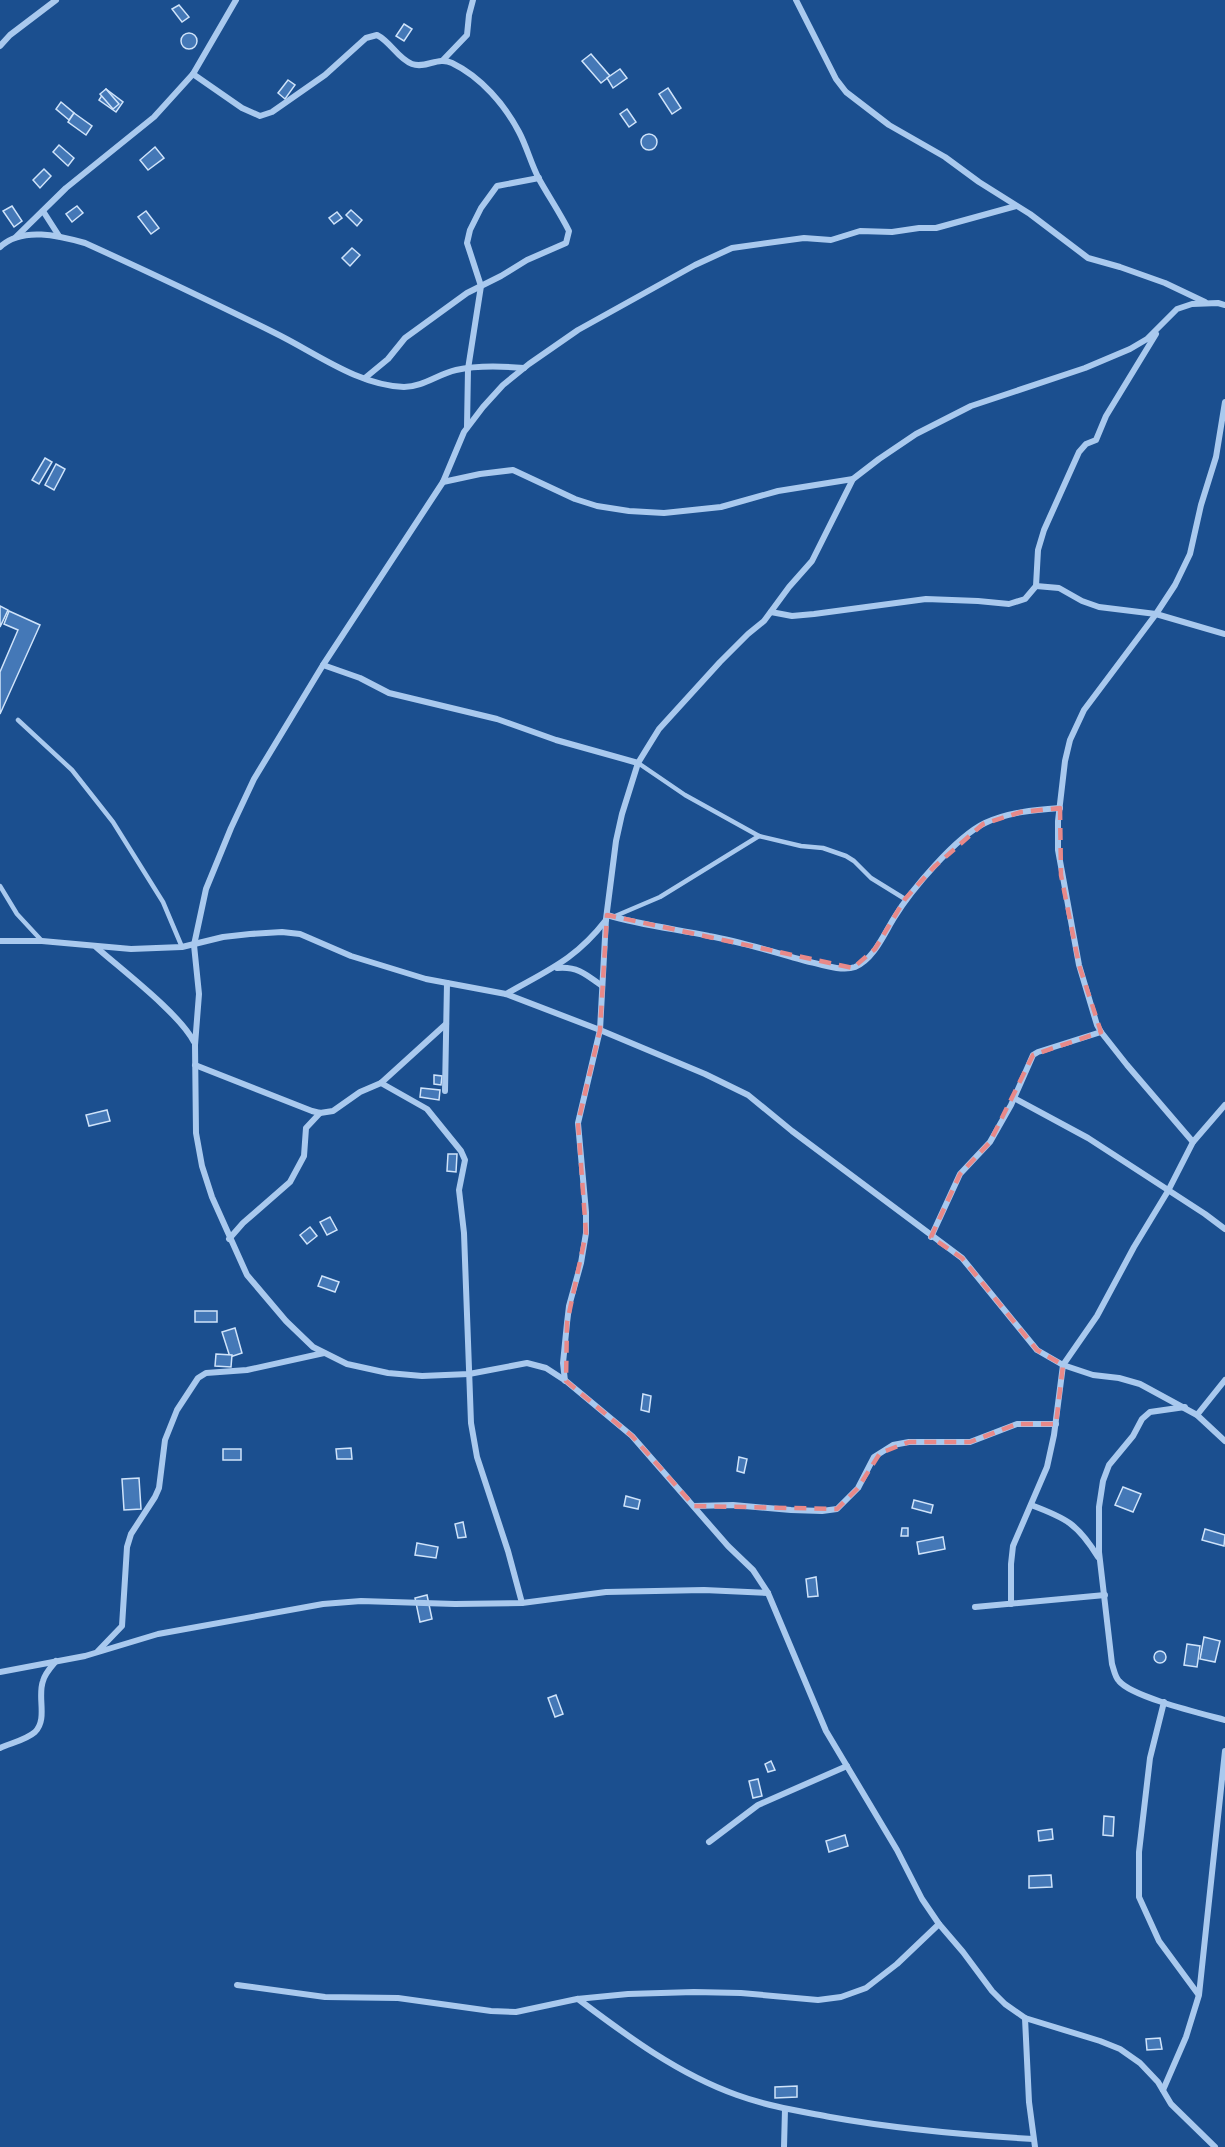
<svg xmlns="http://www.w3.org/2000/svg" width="1225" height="2147" font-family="'DejaVu Sans',sans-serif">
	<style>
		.building { fill: #4478b7; stroke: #cfe3fa; stroke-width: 1.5 }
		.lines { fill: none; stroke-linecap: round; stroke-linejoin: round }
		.service { stroke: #a9c9ee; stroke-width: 4.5 }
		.minor { stroke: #a9c9ee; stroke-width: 6 }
		.marked { fill: none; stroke: #e88989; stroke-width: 4.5; stroke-dasharray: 12 8; stroke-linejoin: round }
	</style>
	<rect width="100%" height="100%" fill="#1b4f8f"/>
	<g class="building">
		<path d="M 179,5 L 189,17 L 182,22 L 172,9 Z"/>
		<path d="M 404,24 L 412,29 L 404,41 L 396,36 Z"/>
		<circle cx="189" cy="41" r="8"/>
		<path d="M 591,54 L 610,76 L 601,83 L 582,61 Z"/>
		<path d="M 620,69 L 627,78 L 613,88 L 607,78 Z"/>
		<path d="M 288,80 L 295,85 L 285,99 L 278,93 Z"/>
		<path d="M 668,88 L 681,108 L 672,114 L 659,94 Z"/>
		<path d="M 106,89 L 123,102 L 116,112 L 99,100 Z"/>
		<path d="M 106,89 L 119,104 L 113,109 L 100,94 Z"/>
		<path d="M 61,102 L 74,113 L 69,120 L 56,109 Z"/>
		<path d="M 627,109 L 636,122 L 629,127 L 620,114 Z"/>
		<path d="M 74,113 L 92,126 L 86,135 L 68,122 Z"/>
		<circle cx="649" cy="142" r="8"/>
		<path d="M 59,145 L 74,158 L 68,166 L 53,152 Z"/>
		<path d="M 155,147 L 164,158 L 148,170 L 140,160 Z"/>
		<path d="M 44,169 L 51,176 L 40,188 L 33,180 Z"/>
		<path d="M 12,206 L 22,221 L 14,227 L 3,211 Z"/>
		<path d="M 77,206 L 83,213 L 72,222 L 66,214 Z"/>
		<path d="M 351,210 L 362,220 L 357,226 L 346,215 Z"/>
		<path d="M 146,211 L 159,228 L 151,234 L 138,217 Z"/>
		<path d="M 337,212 L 342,218 L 334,224 L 329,218 Z"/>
		<path d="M 352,248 L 360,255 L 350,266 L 342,258 Z"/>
		<path d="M 45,458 L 52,462 L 39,484 L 32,480 Z"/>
		<path d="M 56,464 L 65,469 L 54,490 L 45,485 Z"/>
		<path d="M 0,606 L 8,610 L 0,627 Z"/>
		<path d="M 9,611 L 40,625 L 0,714 L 0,672 L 18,630 L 4,624 Z"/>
		<path d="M 434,1075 L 442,1076 L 441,1085 L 434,1084 Z"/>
		<path d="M 421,1088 L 440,1090 L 439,1100 L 420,1097 Z"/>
		<path d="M 107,1110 L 110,1121 L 89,1126 L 86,1115 Z"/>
		<path d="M 448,1154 L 457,1154 L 456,1172 L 447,1171 Z"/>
		<path d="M 330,1217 L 337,1230 L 327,1235 L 320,1222 Z"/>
		<path d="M 310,1227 L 317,1236 L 307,1244 L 300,1235 Z"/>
		<path d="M 322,1276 L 339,1282 L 335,1292 L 318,1286 Z"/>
		<rect x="195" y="1311" width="22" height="11"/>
		<path d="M 235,1328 L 242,1353 L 230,1357 L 222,1332 Z"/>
		<path d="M 216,1354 L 232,1355 L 231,1367 L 215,1366 Z"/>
		<path d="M 643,1394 L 651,1396 L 649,1412 L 641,1410 Z"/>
		<path d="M 351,1448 L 352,1459 L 337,1459 L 336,1449 Z"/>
		<rect x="223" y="1449" width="18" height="11"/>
		<path d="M 739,1457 L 747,1459 L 744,1473 L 737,1471 Z"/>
		<path d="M 139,1478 L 141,1509 L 124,1510 L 122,1479 Z"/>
		<path d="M 1123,1487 L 1141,1494 L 1133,1512 L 1115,1505 Z"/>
		<path d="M 626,1496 L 640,1500 L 638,1509 L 624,1506 Z"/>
		<path d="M 914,1500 L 933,1505 L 931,1513 L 912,1508 Z"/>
		<path d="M 463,1522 L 466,1537 L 458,1538 L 455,1524 Z"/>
		<path d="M 902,1528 L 908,1528 L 908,1536 L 901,1536 Z"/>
		<path d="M 1205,1529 L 1225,1535 L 1224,1546 L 1202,1540 Z"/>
		<path d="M 943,1537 L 945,1549 L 919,1554 L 917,1542 Z"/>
		<path d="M 417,1543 L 438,1547 L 436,1558 L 415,1555 Z"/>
		<path d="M 816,1577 L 818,1596 L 808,1597 L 806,1579 Z"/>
		<path d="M 427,1595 L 432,1619 L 420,1622 L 415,1598 Z"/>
		<path d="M 1204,1637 L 1220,1641 L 1215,1662 L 1200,1659 Z"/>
		<path d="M 1187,1644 L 1200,1646 L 1197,1667 L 1184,1665 Z"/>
		<circle cx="1160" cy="1657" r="6"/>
		<path d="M 556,1695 L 563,1714 L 555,1717 L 548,1698 Z"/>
		<path d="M 771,1761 L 775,1770 L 768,1772 L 765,1764 Z"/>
		<path d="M 758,1779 L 762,1796 L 753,1798 L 749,1781 Z"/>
		<path d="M 1104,1816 L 1114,1817 L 1113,1836 L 1103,1835 Z"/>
		<path d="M 1052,1829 L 1053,1839 L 1039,1841 L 1038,1831 Z"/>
		<path d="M 845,1835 L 848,1846 L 829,1852 L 826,1841 Z"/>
		<path d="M 1051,1875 L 1052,1887 L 1029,1888 L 1029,1876 Z"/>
		<path d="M 1160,2038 L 1162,2049 L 1147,2050 L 1146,2039 Z"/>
		<path d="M 797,2086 L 797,2097 L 775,2098 L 775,2087 Z"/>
	</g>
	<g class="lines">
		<g class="service">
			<path d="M 18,720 L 72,770 L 113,822 L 163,902 L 182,947"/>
			<path d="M 638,763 L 685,795 L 759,836 L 801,846 L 823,848 L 846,856 L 854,861 L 871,878 L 905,899"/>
			<path d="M 0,886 L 17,914 L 42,941"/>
			<path d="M 613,917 L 660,897 L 759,836"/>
		</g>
		<g class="minor">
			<path d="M 796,0 L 836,79 L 846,92 L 889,125 L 945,157 L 979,182 L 1030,214 L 1088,258 L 1120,267 L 1165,283 L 1205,302"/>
			<path d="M 0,46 L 10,35 L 56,0"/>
			<path d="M 443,60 L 467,35 L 469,15 L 473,0"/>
			<path d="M 193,74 L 242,108 L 260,116 L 272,112 L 325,75 L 366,38 L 377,35 C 391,42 398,59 412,64 C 426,69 438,56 452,63 C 481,77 505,105 519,132 C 527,147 531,164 539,179 C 549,197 560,213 569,231 L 566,243 L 527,260 L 501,276 L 467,293 L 405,338 L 388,359 L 365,378"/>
			<path d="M 1016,206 L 936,228 L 919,228 L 892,232 L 860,231 L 831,240 L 804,238 L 732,248 L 695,265 L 578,330 L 529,364 L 503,385 L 483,407 L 464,432 L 443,482 L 323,665 L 254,779 L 231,828 L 206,889 L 194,945 L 199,994 L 195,1045 L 196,1133 L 202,1166 L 212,1197 L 247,1275 L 286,1321 L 313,1347 L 347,1364 L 388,1373 L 422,1376 L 469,1374 L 527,1363 L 546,1368 L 566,1381 L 632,1436 L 728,1546 L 753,1570 L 768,1593 L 826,1731 L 897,1850 L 922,1899 L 939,1924 L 963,1952 L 992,1991 L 1005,2004 L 1025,2018 L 1100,2041 L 1120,2049 L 1140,2063 L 1158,2082 L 1171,2104 L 1215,2147"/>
			<path d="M 43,211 L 59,236"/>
			<path d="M 16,237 L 66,188 L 154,117 L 193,74 L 236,0"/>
			<path d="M 0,247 C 22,226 60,236 85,243 C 149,272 212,302 275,333 C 316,353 357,385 404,387 C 423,387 438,374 456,370 C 478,365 501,366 524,368"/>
			<path d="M 467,427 L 468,369 L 481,286 L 467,243 L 470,230 L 481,208 L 497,186 L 539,178"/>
			<path d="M 443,482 L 480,474 L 513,470 L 575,499 L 597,506 L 629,511 L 664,513 L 721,507 L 778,491 L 853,479"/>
			<path d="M 1036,586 L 1059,588 L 1082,601 L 1099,607 L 1156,614 L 1225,634"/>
			<path d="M 771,612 L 792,616 L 814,614 L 926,599 L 978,601 L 1009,604 L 1025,599 L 1036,586 L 1038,550 L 1044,530 L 1079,452 L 1086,444 L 1096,440 L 1106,416 L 1156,334"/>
			<path d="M 323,665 L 360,678 L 389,693 L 497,719 L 556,740 L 638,763"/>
			<path d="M 607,915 C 641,925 675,929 709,936 C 742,942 774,952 806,961 C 820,964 842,972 855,967 C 874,959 884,934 894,918 C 911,890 956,837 985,823 C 1009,812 1034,810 1060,808"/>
			<path d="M 0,941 L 42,941 L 131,949 L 182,947 L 223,937 L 250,934 L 282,932 L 300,934 L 351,956 L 426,979 L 506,994 L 600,1030 L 705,1074 L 748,1095 L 792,1131 L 962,1258 L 1037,1350 L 1063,1365 L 1093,1375 L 1119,1378 L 1140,1384 L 1197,1415 L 1225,1441"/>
			<path d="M 96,947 C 122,970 180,1014 194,1042"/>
			<path d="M 557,968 C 577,966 586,974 602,986"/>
			<path d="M 506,994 C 548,970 575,960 606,920"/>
			<path d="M 195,1065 L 312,1111 L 320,1113 L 333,1111 L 360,1092 L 381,1083 L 446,1024"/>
			<path d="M 381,1083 L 427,1109 L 461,1151 L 465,1160 L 459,1190 L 464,1233 L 471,1423 L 477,1457 L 508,1551 L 522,1603"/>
			<path d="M 445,1091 L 447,983"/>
			<path d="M 1014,1098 L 1088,1138 L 1205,1214 L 1225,1229"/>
			<path d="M 1193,1142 L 1127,1065 L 1101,1032 L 1097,1025 L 1079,965 L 1058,850 L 1058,821 L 1065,761 L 1070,740 L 1084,710 L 1156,614 L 1175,585 L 1190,554 L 1201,505 L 1216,457 L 1225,402"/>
			<path d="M 931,1237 L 960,1174 L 990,1142 L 1011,1105 L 1033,1055 L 1038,1052 L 1101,1032"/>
			<path d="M 229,1239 L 243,1223 L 290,1182 L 304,1156 L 306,1128 L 320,1113"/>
			<path d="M 565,1381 L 563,1363 L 567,1323 L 569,1306 L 581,1263 L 586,1233 L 586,1212 L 578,1123 L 600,1030 L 606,919 L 616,841 L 622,814 L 638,763 L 646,750 L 659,729 L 720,662 L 748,634 L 764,621 L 789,587 L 812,561 L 853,479 L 879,459 L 916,434 L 971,406 L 1085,368 L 1130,349 L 1147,339 L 1177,309 L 1192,304 L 1218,303 L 1225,305"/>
			<path d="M 1185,1407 L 1150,1412 L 1142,1419 L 1133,1436 L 1109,1465 L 1103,1481 L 1099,1507 L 1099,1552 L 1112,1664 C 1114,1670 1115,1677 1119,1681 C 1132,1697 1203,1714 1225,1720"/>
			<path d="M 1197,1415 L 1225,1380"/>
			<path d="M 1031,1505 C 1066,1518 1078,1524 1098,1557"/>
			<path d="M 694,1506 L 733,1505 L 791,1510 L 822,1511 L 837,1509 L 858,1488 L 874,1457 L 893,1445 L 909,1442 L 970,1442 L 1017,1424 L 1056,1424"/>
			<path d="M 1011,1604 L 1011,1564 L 1013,1546 L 1047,1467 L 1054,1435 L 1063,1365 L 1097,1316 L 1134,1247 L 1168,1191 L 1193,1142 L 1225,1105"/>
			<path d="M 975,1607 L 1105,1595"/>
			<path d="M 98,1651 L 122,1626 L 127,1547 L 131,1534 L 155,1497 L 159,1488 L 165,1440 L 177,1410 L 198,1378 L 206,1373 L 247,1370 L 324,1353"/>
			<path d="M 0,1672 L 85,1656 L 158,1634 L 323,1604 L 361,1601 L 455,1604 L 522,1603 L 606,1592 L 704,1590 L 768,1593"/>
			<path d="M 1164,1702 L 1150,1758 L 1139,1852 L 1139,1897 L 1159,1941 L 1198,1994"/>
			<path d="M 0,1748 C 11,1743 26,1740 35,1732 C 48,1719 37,1697 43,1681 C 45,1673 51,1667 56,1661"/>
			<path d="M 709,1842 L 758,1805 L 847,1766"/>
			<path d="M 237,1985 L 325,1997 L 398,1998 L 491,2011 L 516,2012 L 577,1999 L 628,1994 L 694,1992 L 741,1993 L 818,2000 L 841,1997 L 866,1988 L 897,1964 L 939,1924"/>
			<path d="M 578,1999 C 627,2036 678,2074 737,2095 C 767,2106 799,2111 830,2117 C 897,2129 965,2135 1033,2139"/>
			<path d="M 1025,2018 L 1029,2102 L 1035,2147"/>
			<path d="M 1163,2090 L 1186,2037 L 1199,1995 L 1225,1751"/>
			<path d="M 784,2147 L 785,2109"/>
		</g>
	</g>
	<path class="marked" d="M 1060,808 L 1061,875 L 1079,965 L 1101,1032 L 1033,1055 L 990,1142 L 960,1174 L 931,1237 L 962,1258 L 1037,1350 L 1063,1365 L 1056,1424 L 1017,1424 L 970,1442 L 909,1442 L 880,1453 L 858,1488 L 837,1509 L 694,1506 L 632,1436 L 566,1381 L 567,1323 L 586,1233 L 578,1123 L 600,1030 L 607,915 L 853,968 L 875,949 L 905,899 L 934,867 L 983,824 L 1021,812 Z"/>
</svg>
